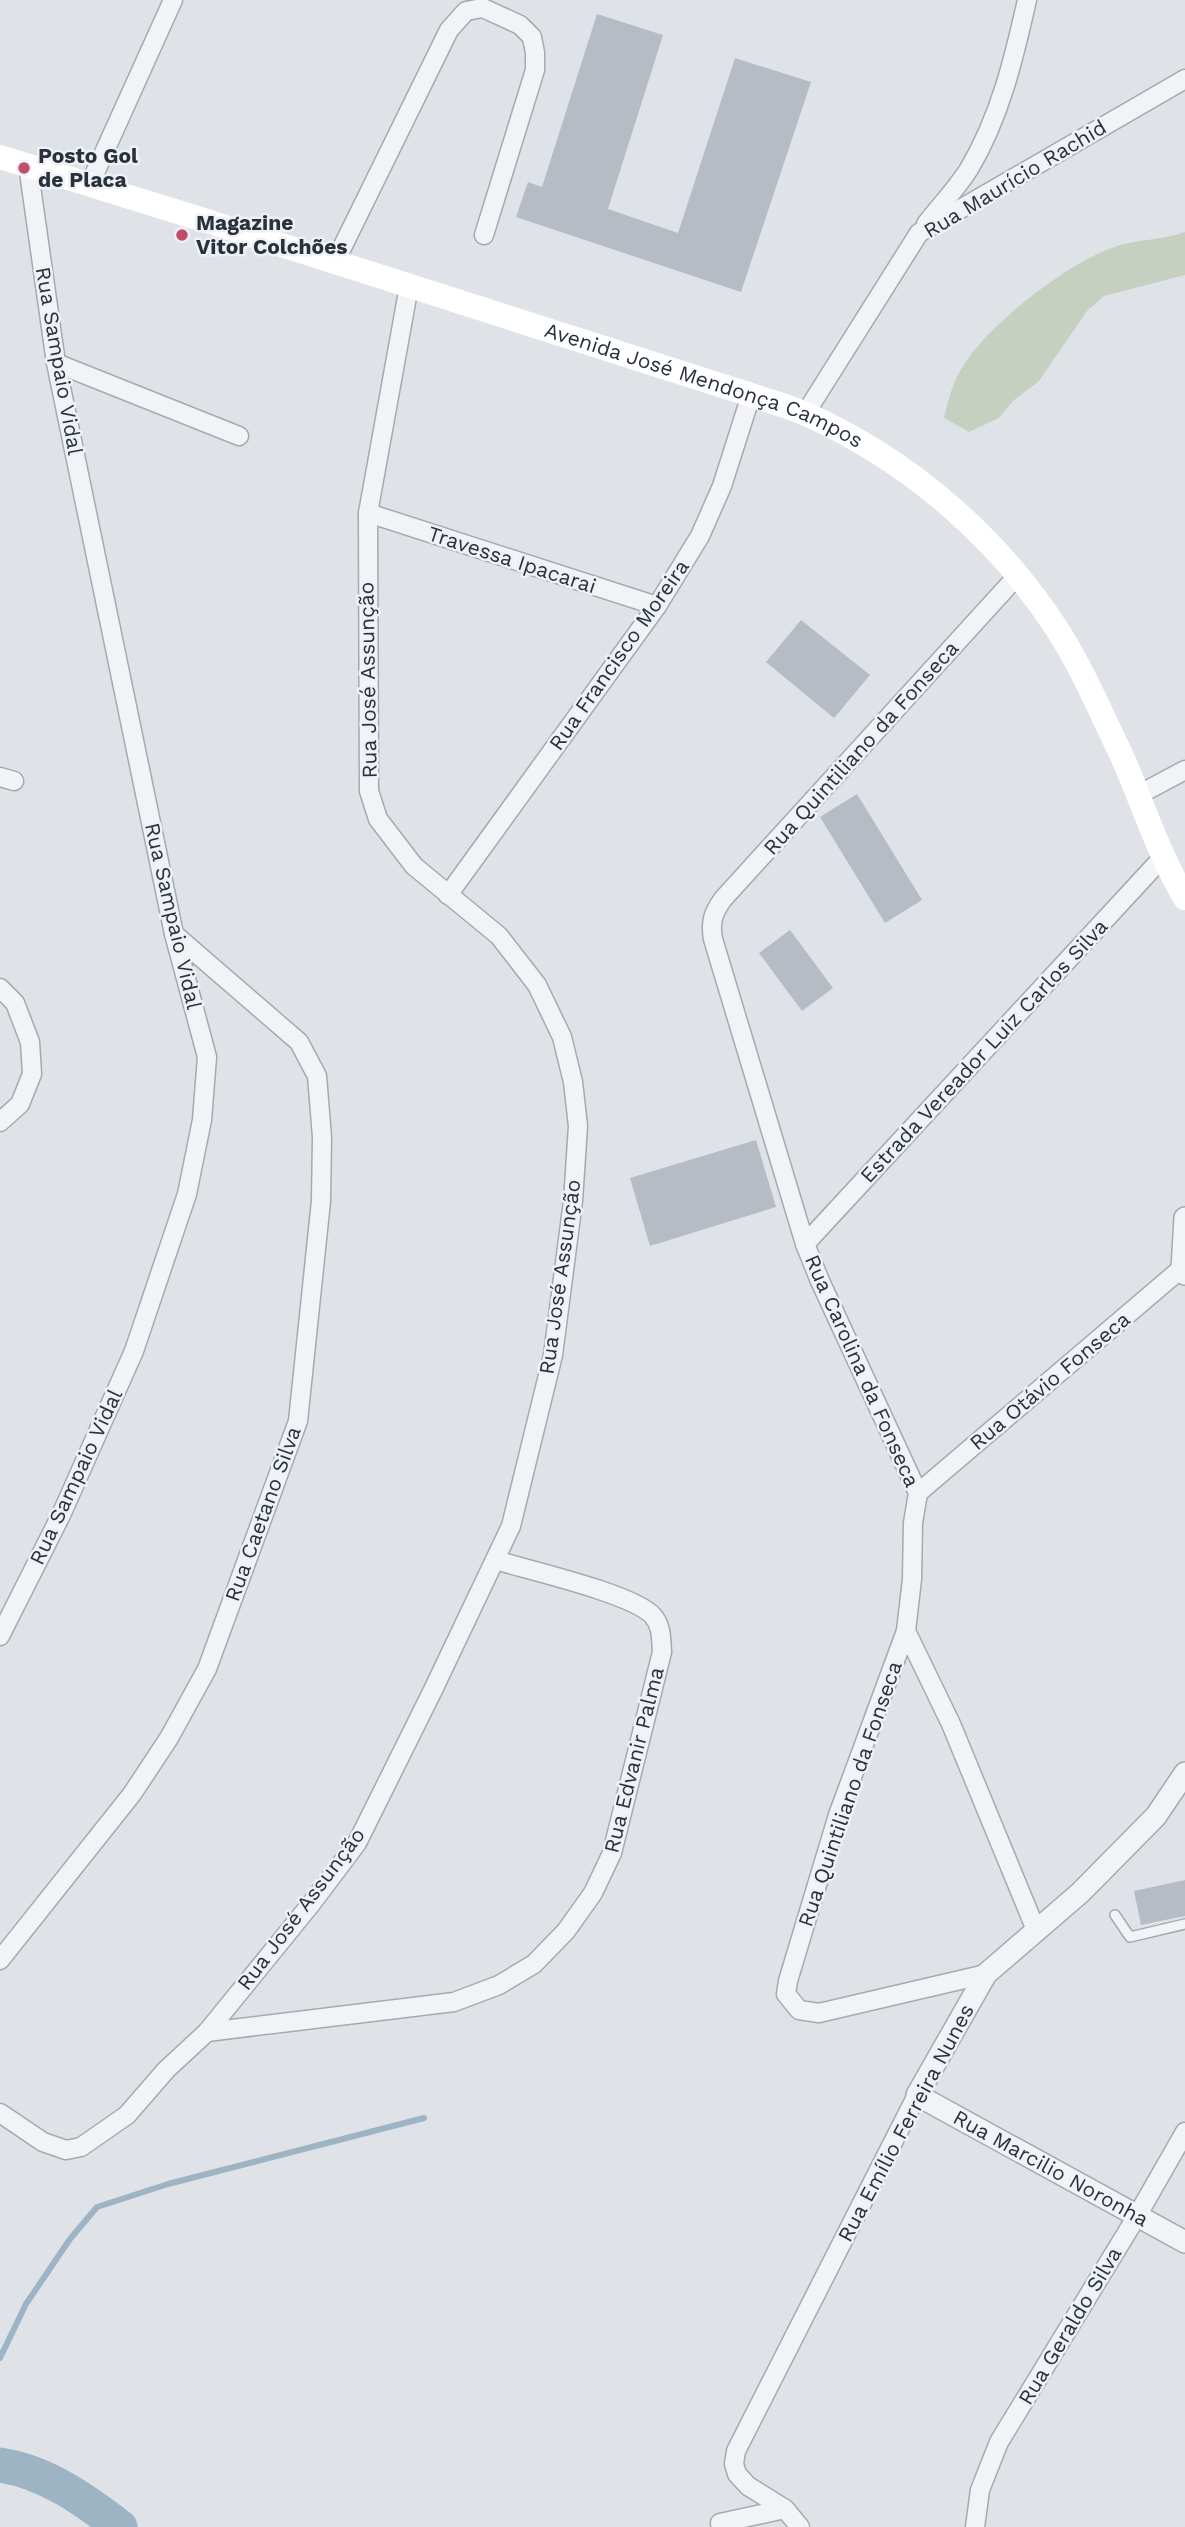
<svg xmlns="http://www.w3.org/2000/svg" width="1185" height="2527" font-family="'Work Sans',sans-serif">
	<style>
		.green { fill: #c6d0c1 }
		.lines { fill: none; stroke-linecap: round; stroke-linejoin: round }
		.stream { stroke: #9db4c4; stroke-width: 6 }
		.river { stroke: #9db4c4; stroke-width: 35 }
		.building { fill: #b6bcc3 }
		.service-casing { stroke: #a5aab0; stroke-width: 12 }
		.minor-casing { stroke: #a5aab0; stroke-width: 21 }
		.tertiary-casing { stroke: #a5aab0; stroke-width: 24 }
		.service { stroke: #f1f3f6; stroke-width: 9 }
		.minor { stroke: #f1f3f6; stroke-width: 18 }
		.tertiary { stroke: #f1f3f6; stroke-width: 21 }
		.secondary { stroke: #fff; stroke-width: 24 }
		.poi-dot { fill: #c24d6b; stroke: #eef1f5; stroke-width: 2.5 }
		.labels { text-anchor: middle; stroke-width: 5; stroke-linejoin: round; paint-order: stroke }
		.poi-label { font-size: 21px; font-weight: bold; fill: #29323c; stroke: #eef1f5; text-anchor: start }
		.street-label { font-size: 21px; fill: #29323c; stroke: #eef1f5 }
	</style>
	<rect width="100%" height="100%" fill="#dfe3e7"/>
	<path class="green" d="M 1185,232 L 1185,275 L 1104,296 L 1087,311 L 1039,381 L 1013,401 L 999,418 L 969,432 L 944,418 C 949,398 953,380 965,363 C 991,322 1070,261 1117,246 C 1139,239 1164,240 1185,232 Z"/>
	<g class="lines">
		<path class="stream" d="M 0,2358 L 26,2304 L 70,2239 L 97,2207 L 168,2184 L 424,2118"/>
		<path class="river" d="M 0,2465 C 44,2471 85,2500 120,2527"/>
	</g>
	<g class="building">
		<path d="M 597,14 L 663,35 L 608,209 L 678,233 L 735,58 L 811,82 L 741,292 L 516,217 L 528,182 L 542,187 Z"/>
		<path d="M 801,620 L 870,675 L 834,718 L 766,662 Z"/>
		<path d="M 857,794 L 922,900 L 885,923 L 820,817 Z"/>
		<path d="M 790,930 L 833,988 L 802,1011 L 759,953 Z"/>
		<path d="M 756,1140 L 776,1207 L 650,1246 L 630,1178 Z"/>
		<path d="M 1185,1880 L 1185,1916 L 1141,1925 L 1134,1891 Z"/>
	</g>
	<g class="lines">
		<g class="service-casing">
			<path id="service" d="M 1115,1915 L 1130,1937 L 1185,1924"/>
		</g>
		<g class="minor-casing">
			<g id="minor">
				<path d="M 89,186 L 173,0"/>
				<path d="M 926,224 C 940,206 957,188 969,169 C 1000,117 1014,58 1027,0"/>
				<path d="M 335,262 L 449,30 L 466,11 L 483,8 L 520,25 L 532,37 L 535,53 L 535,70 L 484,235"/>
				<path d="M 56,363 L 239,436"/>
				<path d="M 805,414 L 919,233 L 1185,79"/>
				<path d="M 368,513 L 657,606"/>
				<path d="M 1018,575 L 723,899 C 713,913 710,922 713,939 L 805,1244 L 820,1281 L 918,1493 L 913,1523 L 912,1579 L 906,1631 L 951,1724 L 1036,1930"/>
				<path d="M 0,777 L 14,781"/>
				<path d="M 1140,794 L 1185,770"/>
				<path d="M 448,895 L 657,606 L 700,536 L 722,486 L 751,395"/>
				<path d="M 0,988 L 15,1003 L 30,1042 L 32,1074 L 20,1104 L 0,1122"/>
				<path d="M 805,1244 L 1163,857"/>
				<path d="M 918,1493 L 1182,1268"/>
				<path d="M 906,1631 L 838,1815 L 788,1981 L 786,1994 L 799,2010 L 819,2013 L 986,1974"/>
				<path d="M 0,1636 L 61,1515 L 134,1351 L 187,1194 L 202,1120 L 207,1057 L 174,934 L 56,363 L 28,165"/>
				<path d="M 0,1960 L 132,1794 L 169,1738 L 207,1669 L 298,1421 L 321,1201 L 322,1137 L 317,1076 L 299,1042 L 174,934"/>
				<path d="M 207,2032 L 454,2002 L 499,1985 L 534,1964 L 566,1931 L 593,1893 L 612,1853 L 662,1652 C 661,1639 662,1626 653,1616 C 634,1594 528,1570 495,1560"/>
				<path d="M 0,2113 L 43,2142 L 66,2150 L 81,2147 L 127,2115 L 166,2070 L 207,2032 L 311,1904 L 357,1843 L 433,1690 L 511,1526 L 553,1355 L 573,1201 L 578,1126 L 573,1082 L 562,1037 L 537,985 L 499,936 L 414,866 L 378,819 L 369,791 L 368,513 L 409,286"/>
				<path d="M 720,2523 L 785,2509"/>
				<path d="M 800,2527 L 785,2509 L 748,2486 L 737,2474 L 734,2464 L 736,2451 L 917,2095"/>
				<path d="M 975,2527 L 980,2490 L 999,2442 L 1137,2216 L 1185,2132"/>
			</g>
		</g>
		<g class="tertiary-casing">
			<g id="tertiary">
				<path d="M 1185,1218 L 1182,1268 L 1185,1274"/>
				<path id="s1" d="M 1185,1773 L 1156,1816 L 1080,1893 L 986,1974 L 917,2095 L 1185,2242"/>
			</g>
		</g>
		<use href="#service" class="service"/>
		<use href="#minor" class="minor"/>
		<use href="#tertiary" class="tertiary"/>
		<path class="secondary" id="s2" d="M 0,157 L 191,216 L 751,395 C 769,401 788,406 806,414 C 908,460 996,535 1057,629 C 1082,668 1100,711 1120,752 C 1142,800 1157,852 1185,898"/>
	</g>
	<g class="poi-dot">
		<circle cx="24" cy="168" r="7"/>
		<circle cx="182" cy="235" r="7"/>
	</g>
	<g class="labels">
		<g class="poi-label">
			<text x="38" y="163">Posto Gol<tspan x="38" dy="24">de Placa</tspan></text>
			<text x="196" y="230">Magazine<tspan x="196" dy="24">Vitor Colchões</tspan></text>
		</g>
		<g class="street-label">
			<text transform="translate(1015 179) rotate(-31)" y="7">Rua Maurício Rachid</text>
			<text transform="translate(59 361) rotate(80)" y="7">Rua Sampaio Vidal</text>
			<text dy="7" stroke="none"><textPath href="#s2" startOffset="740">Avenida José Mendonça Campos</textPath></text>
			<text transform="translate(512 560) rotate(18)" y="7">Travessa Ipacarai</text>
			<text transform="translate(619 655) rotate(-55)" y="7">Rua Francisco Moreira</text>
			<text transform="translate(368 680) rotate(-91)" y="7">Rua José Assunção</text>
			<text transform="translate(861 748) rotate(-48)" y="7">Rua Quintiliano da Fonseca</text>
			<text transform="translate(173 916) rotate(77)" y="7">Rua Sampaio Vidal</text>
			<text transform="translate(984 1051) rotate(-47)" y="7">Estrada Vereador Luiz Carlos Silva</text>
			<text transform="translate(560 1277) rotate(-82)" y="7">Rua José Assunção</text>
			<text transform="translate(862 1371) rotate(66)" y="7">Rua Carolina da Fonseca</text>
			<text transform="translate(1050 1381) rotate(-40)" y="7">Rua Otávio Fonseca</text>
			<text transform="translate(76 1477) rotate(-65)" y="7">Rua Sampaio Vidal</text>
			<text transform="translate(263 1514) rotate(-70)" y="7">Rua Caetano Silva</text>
			<text transform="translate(634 1760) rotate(-76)" y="7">Rua Edvanir Palma</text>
			<text transform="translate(850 1794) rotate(-71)" y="7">Rua Quintiliano da Fonseca</text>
			<text transform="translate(301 1909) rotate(-53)" y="7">Rua José Assunção</text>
			<text transform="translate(906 2123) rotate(-62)" y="7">Rua Emílio Ferreira Nunes</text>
			<text dy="7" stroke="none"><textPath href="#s1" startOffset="576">Rua Marcilio Noronha</textPath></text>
			<text transform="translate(1070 2326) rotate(-59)" y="7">Rua Geraldo Silva</text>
		</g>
	</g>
</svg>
